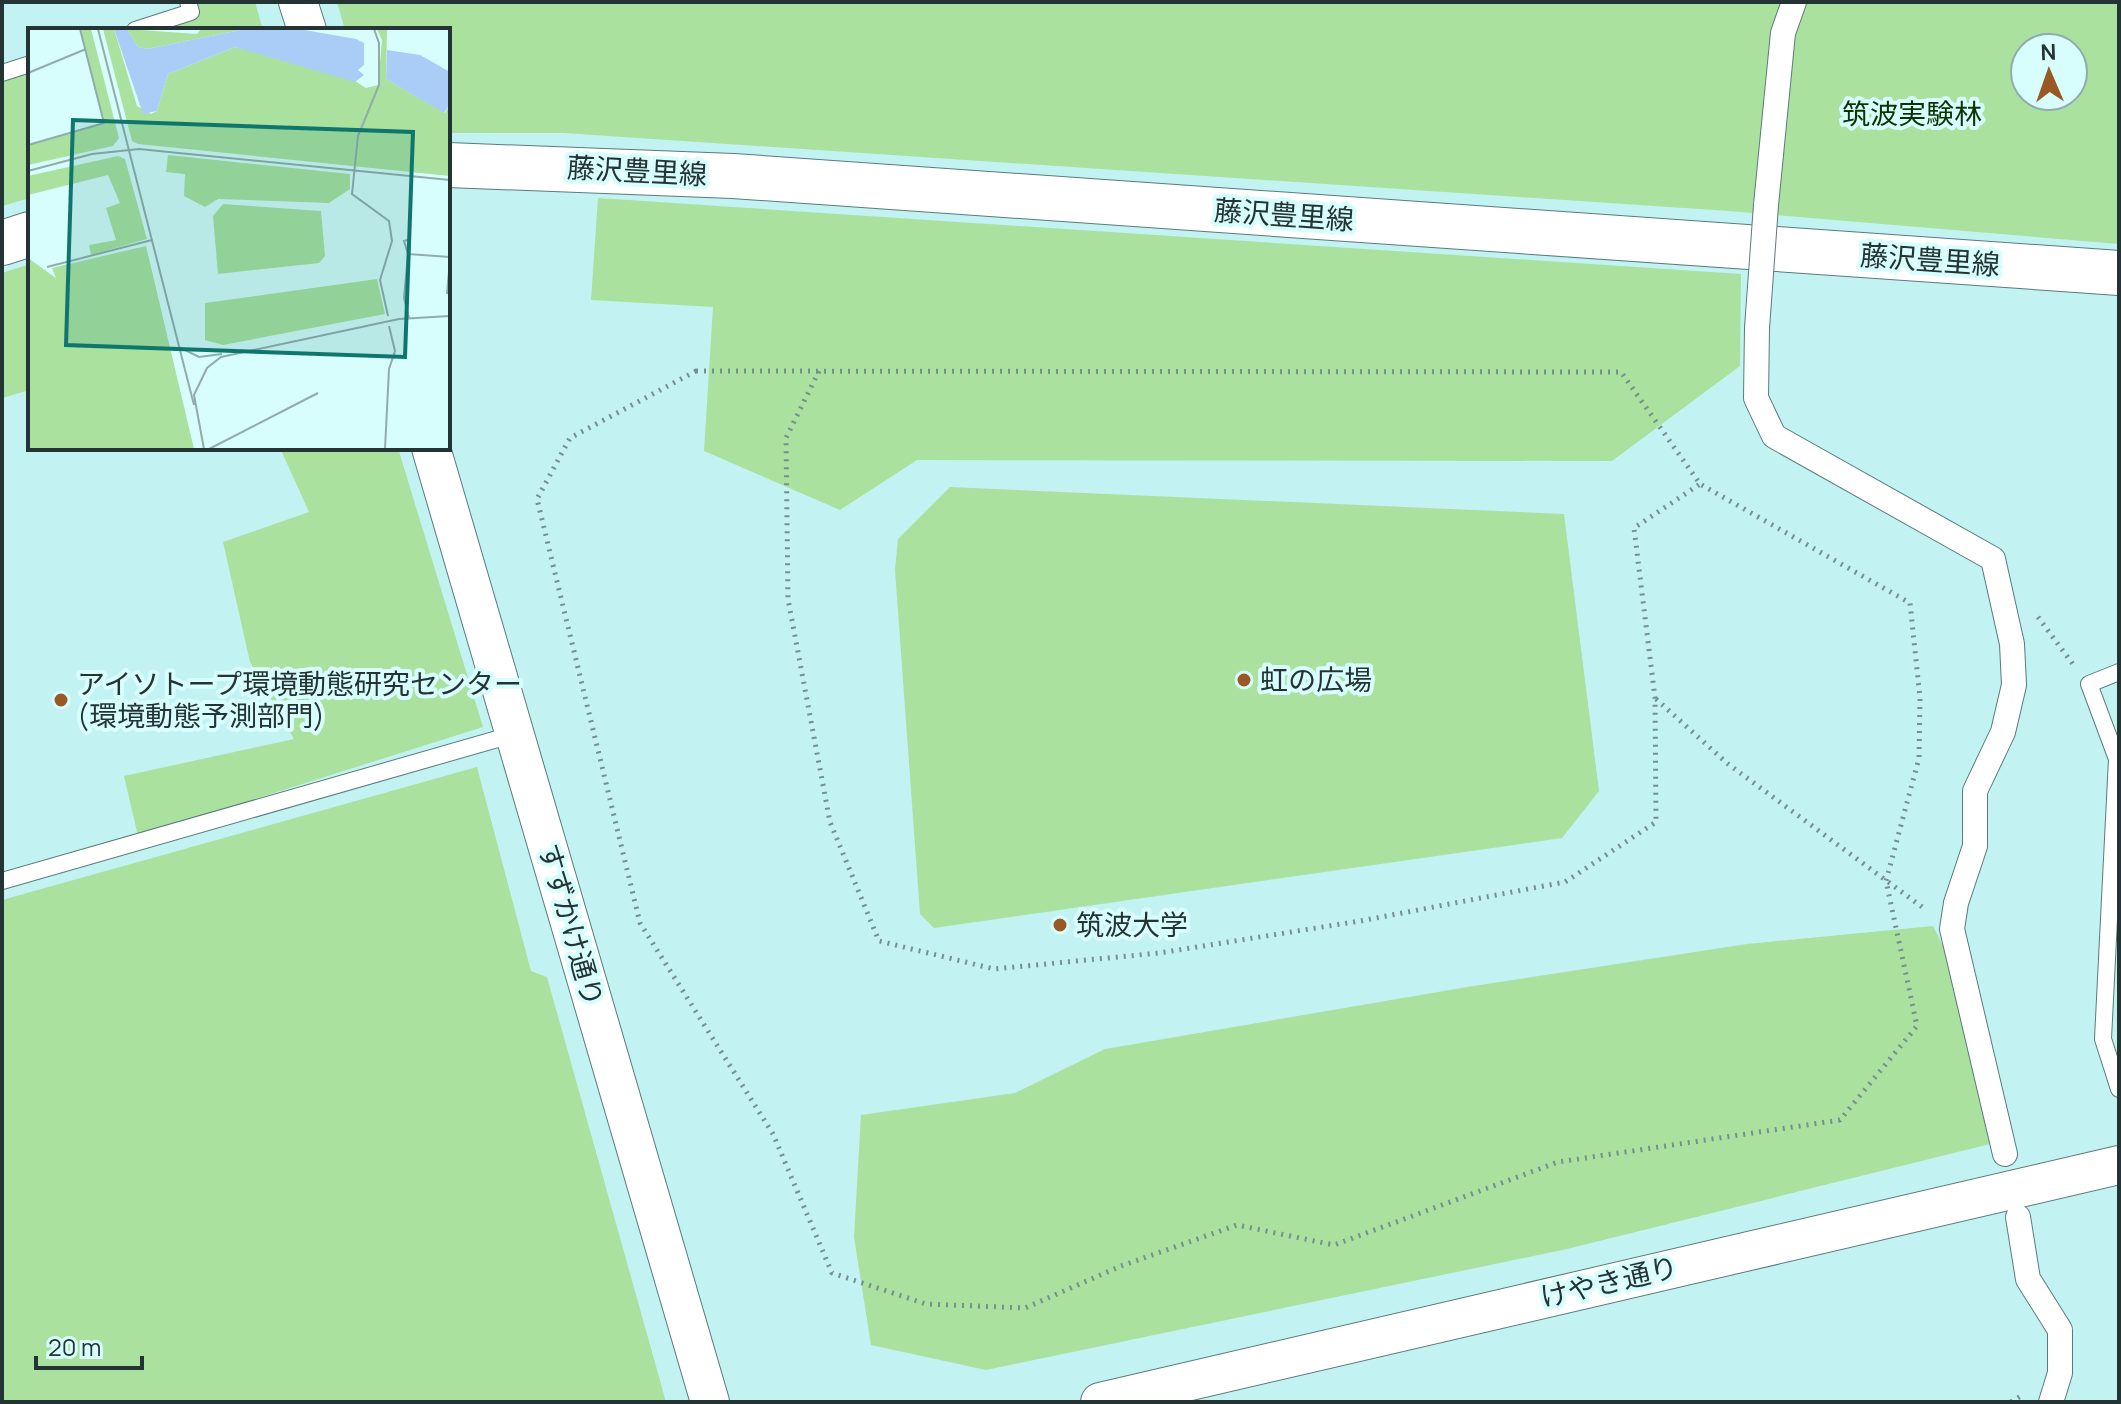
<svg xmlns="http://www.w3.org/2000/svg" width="2121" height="1404" font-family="Manrope,'Noto Sans JP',sans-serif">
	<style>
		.built { fill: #c3f2f2; fill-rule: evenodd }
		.green { fill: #aae19f; fill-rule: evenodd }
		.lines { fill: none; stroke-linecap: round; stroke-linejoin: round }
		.service-casing { stroke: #597b7b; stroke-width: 18 }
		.pedestrian-casing { stroke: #597b7b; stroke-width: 26 }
		.tertiary-casing { stroke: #597b7b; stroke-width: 40 }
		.secondary-casing { stroke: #597b7b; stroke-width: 46 }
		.path { stroke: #768f8f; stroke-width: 5; stroke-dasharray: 2 6; stroke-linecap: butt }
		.service { stroke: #fff; stroke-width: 16 }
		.pedestrian { stroke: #fff; stroke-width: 24 }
		.tertiary { stroke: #fff; stroke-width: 38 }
		.secondary { stroke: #fff; stroke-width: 44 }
		.pedestrian-bridge-casing { stroke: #597b7b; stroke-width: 26; stroke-linecap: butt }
		.pedestrian-bridge { stroke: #fff; stroke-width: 24 }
		.poi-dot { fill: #995824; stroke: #d8fdfd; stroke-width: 3 }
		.labels { text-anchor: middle; stroke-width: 8; stroke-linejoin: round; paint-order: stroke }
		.park-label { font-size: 28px; fill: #0b3403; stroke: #d8fdfd }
		.street-label { font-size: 28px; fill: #243333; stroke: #d8fdfd }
		.poi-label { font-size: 28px; fill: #243333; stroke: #d8fdfd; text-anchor: start }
		.inset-road { fill: none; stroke: #90acac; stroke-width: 2 }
		.view { fill: #0f766e; fill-opacity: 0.15; stroke: #0f766e; stroke-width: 4 }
		.inset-edge { fill: none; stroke: #243333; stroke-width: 4 }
	</style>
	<rect width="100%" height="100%" fill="#d8fdfd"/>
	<path class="built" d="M 2,2 L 2119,2 L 2119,1402 L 2,1402 ZM 30,30 L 448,30 L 448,448 L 30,448 ZM 2025,48 L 2073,48 L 2073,96 L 2025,96 Z"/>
	<g class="green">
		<path d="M 188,2 L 255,2 L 263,30 L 135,30 L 190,12 Z"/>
		<path d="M 337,2 L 2119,2 L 2119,244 L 1729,211 L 564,133 L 448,133 L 448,30 L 345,30 ZM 2025,48 L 2073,48 L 2073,96 L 2025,96 Z"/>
		<path d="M 30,64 L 30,198 L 2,206 L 2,73 Z"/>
		<path d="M 598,198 L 1741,274 L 1740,366 L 1612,461 L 917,460 L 840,510 L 704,451 L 713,307 L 591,300 Z"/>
		<path d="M 30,264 L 30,390 L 2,398 L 2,273 Z"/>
		<path d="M 280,448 L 398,448 L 483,727 L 138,836 L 124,776 L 294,739 L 250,662 L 223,542 L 309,512 Z"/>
		<path d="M 950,487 L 1564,514 L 1599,791 L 1562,838 L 934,928 L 920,914 L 895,570 L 898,539 Z"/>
		<path d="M 477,767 L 531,971 L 547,977 L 666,1402 L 2,1402 L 2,900 Z"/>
		<path d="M 1933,926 L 1960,980 L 1990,1144 L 1567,1249 L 986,1370 L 871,1345 L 854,1237 L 861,1115 L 1015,1093 L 1105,1049 L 1467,987 L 1747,944 Z"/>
	</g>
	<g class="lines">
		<g class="service-casing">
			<g id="service">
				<path d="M 135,30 L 191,12 L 188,2"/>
				<path d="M 2,73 L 30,64"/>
				<path d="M 2119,672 L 2089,684 L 2117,759 L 2103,1039 L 2119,1089"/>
				<path d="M 2,881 L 515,734"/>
			</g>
		</g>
		<g class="pedestrian-casing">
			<g id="pedestrian">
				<path d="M 1766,205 L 1783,33 L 1794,2"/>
				<path d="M 1757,328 L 1756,398 L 1774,436 L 1993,559 L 2012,644 L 2014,685 L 2003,732 L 1975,791 L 1975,846 L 1956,903 L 1952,929 L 2005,1154"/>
				<path d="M 2018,1217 L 2028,1279 L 2060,1330 L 2060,1373 L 2051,1402"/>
			</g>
		</g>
		<g class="tertiary-casing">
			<g id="tertiary">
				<path d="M 298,2 L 307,30"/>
				<path d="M 431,448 L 710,1402"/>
				<path d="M 1100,1402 L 2119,1165"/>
			</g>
		</g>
		<g class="secondary-casing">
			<g id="secondary">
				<path d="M 448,165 L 733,176 L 2119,273"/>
				<path d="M 2,243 L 30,234"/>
			</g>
		</g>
		<g class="path">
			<path d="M 696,371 L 1621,372 L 1700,484 L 1910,603 L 1920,698 L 1919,758 L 1886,881 L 1917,1026 L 1840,1120 L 1558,1162 L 1334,1245 L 1237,1225 L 1121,1266 L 1025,1308 L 926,1304 L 832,1273 L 773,1134 L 640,923 L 537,499 L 570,438 Z"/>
			<path d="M 819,371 L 786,438 L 788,599 L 830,822 L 879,941 L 994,969 L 1159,953 L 1360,921 L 1565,882 L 1656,822 L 1655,698 L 1634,528 L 1700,484"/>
			<path d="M 2038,617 L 2075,667"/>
			<path d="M 1656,699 L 1728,764 L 1925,909"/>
			<path d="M 2011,1402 L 2024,1394"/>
		</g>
		<use href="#service" class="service"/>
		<use href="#pedestrian" class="pedestrian"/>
		<use href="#tertiary" class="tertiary"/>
		<use href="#secondary" class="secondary"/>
		<g class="pedestrian-bridge-casing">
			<path id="pedestrian-bridge" d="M 1757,328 L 1766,205"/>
		</g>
		<use href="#pedestrian-bridge" class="pedestrian-bridge"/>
	</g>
	<g class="poi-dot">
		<circle cx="1244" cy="680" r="8"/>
		<circle cx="61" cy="700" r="8"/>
		<circle cx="1060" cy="925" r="8"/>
	</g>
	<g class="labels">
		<g class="park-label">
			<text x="1912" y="124">筑波実験林</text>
		</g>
		<g class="street-label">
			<text transform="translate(637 171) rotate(3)" y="10">藤沢豊里線</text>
			<text transform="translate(1284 215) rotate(4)" y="10">藤沢豊里線</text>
			<text transform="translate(1930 260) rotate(4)" y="10">藤沢豊里線</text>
			<text transform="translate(571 925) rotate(74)" y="10">すずかけ通り</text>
			<text transform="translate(1609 1282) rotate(-13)" y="10">けやき通り</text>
		</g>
		<g class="poi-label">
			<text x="1260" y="690">虹の広場</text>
			<text x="77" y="694">アイソトープ環境動態研究センター<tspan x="77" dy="32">(環境動態予測部門)</tspan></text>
			<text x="1076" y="935">筑波大学</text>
		</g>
	</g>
	<g transform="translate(28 28)">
		<rect width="422" height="422" fill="#d8fdfd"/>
		<path d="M 52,1 L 63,1 L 91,110 L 85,118 L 0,137 L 0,117 L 76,95 ZM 75,1 L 86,1 L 109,78 L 123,86 L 129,83 L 140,46 L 207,19 L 316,46 L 338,60 L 350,57 L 354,12 L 349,1 L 359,1 L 358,51 L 417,85 L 422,76 L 422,148 L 110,116 L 104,113 ZM 99,1 L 169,6 L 173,1 L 217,1 L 119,21 L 110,19 ZM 140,127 L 322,146 L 322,161 L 301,175 L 190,171 L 177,179 L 156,168 L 157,146 L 138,144 ZM 90,128 L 97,131 L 119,211 L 63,227 L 61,217 L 88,212 L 78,180 L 92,175 L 80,147 L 0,167 L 0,148 ZM 195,176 L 293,183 L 297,228 L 291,235 L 190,246 L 185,188 ZM 118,218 L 166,421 L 0,421 L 0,230 L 28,250 L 24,240 ZM 349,251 L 357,286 L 195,317 L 177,312 L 177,275 Z" fill="#aae19f"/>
		<path d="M 86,1 L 99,1 L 110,19 L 119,21 L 217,1 L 271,1 L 328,11 L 336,15 L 336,37 L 330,42 L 336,47 L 327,54 L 207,19 L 140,46 L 129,83 L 115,86 ZM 359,22 L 392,27 L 422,44 L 422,76 L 416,85 L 358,51 Z" fill="#aacdf7"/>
		<path class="inset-road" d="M 70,1 L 166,377M 346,1 L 351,15 L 351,57 L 330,108 L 324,166 L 361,193 L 364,213 L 352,252 L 360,288M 0,45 L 58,21M 0,117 L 76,95 L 52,1M 0,143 L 64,126 L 111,121 L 422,152M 380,226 L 422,229M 19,239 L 124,212M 419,266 L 422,232M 381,290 L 376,270 L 380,226 L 376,213 L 383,211M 153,320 L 171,329 L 194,326M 176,421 L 166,367 L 179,340 L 193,329 L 371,291 L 422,288M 181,421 L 290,365M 357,421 L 361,341 L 367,323 L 361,298"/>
		<path class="view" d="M 45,92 L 385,104 L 377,329 L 38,317 Z"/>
		<rect width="422" height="422" class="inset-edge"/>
	</g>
	<rect width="2121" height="1404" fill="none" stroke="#243333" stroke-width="8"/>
	<g transform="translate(2049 72) rotate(358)"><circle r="38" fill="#d8fdfd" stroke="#90acac" stroke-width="2"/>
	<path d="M0-6L14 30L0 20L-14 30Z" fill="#995824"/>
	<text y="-12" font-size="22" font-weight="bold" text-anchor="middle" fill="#243333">N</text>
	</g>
	<path d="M36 1356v12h106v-12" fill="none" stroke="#243333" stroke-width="4"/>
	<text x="48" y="1356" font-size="24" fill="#243333" stroke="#d8fdfd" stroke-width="6" paint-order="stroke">20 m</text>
</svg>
